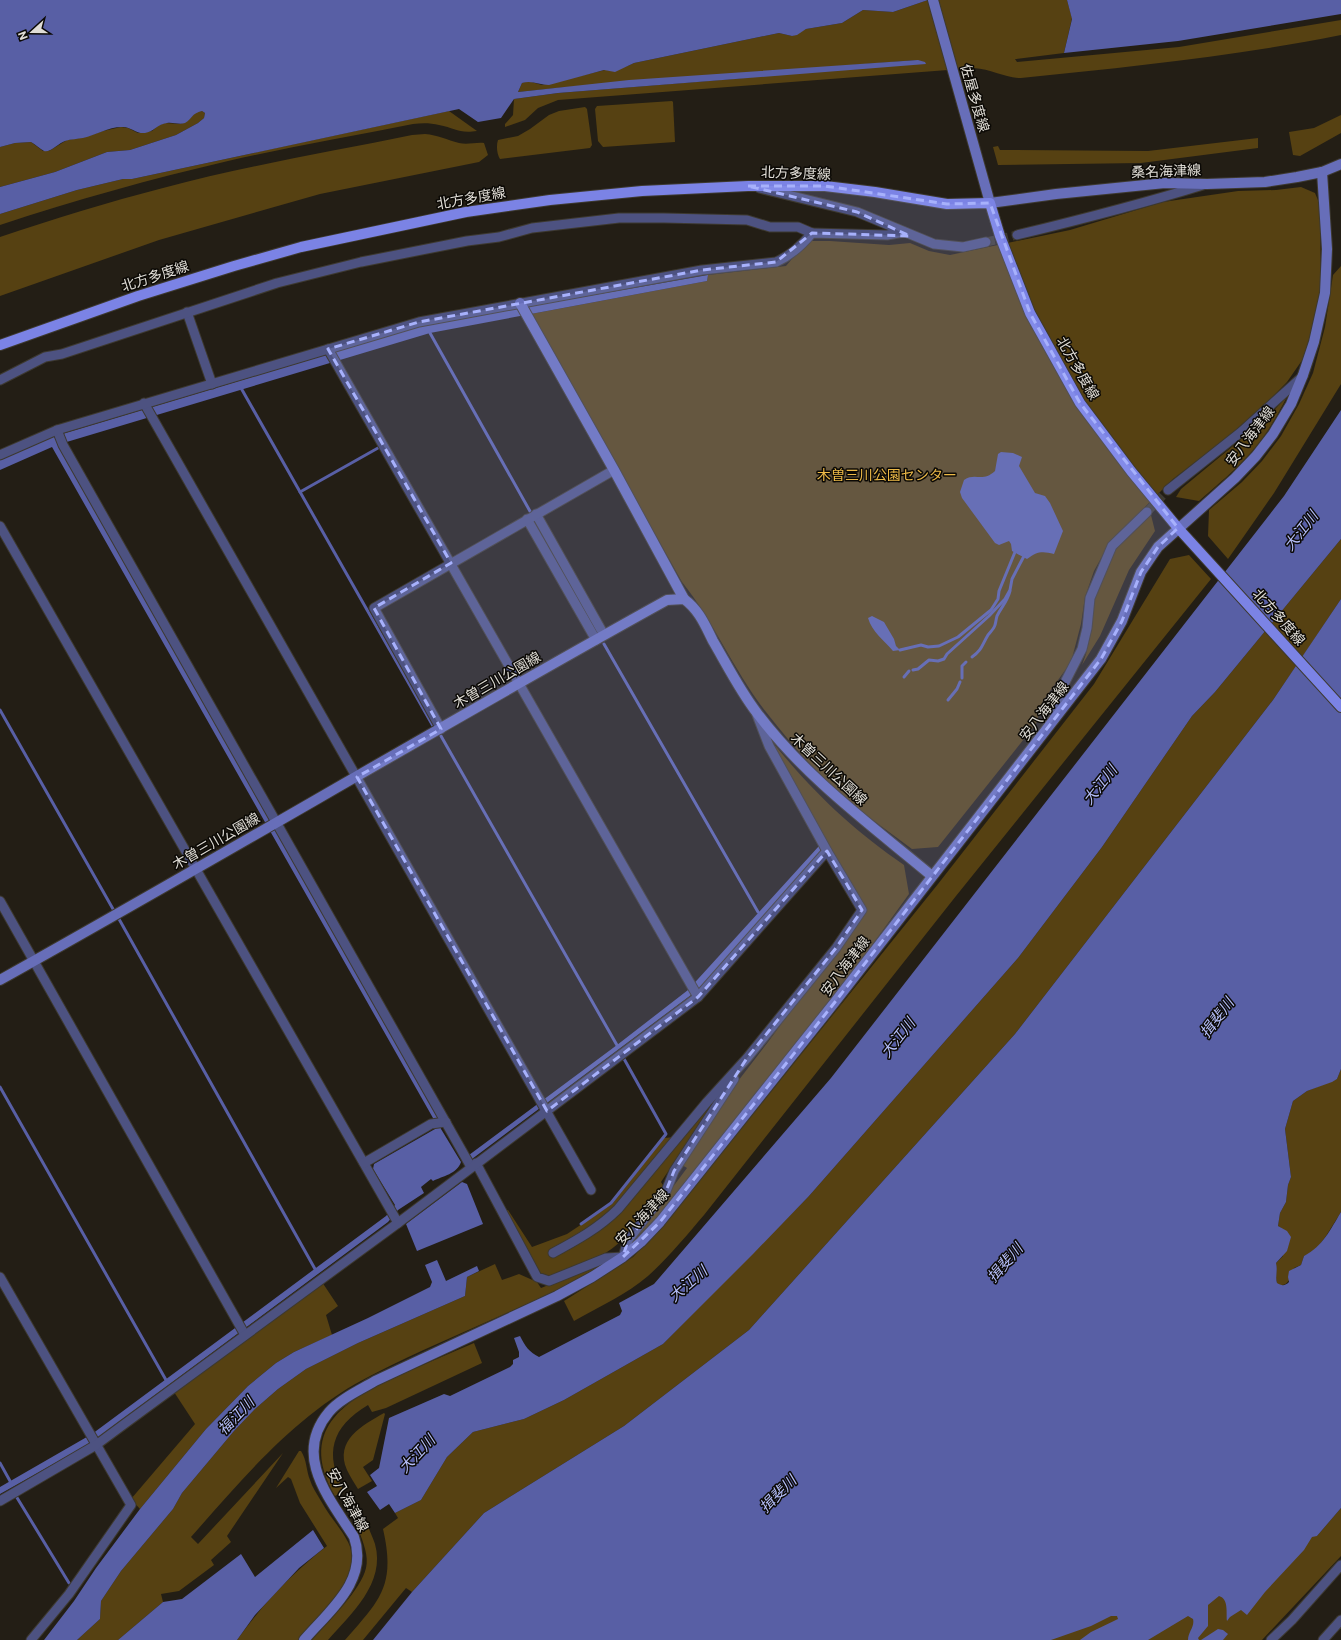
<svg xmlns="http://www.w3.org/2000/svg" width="1341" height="1640" font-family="Commissioner,'Noto Sans JP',sans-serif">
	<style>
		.green { fill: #564112 }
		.water { fill: #585fa5 }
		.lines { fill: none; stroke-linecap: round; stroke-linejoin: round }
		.stream { stroke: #585fa5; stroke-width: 3 }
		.street-tunnel { stroke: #3f3b32; stroke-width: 9; stroke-dasharray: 9 4.5; stroke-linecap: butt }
		.street-casing { stroke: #3d3930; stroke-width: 11 }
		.secondary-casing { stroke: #3d3930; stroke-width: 12 }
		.primary-casing { stroke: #3d3930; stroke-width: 12 }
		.street { stroke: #4d5281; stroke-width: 9 }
		.secondary { stroke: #676eb9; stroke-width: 10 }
		.primary { stroke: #7b83e5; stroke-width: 10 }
		.marked { fill: #a7b1fc; fill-opacity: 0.2; stroke: #a7b1fc; stroke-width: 3; stroke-dasharray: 8 5; stroke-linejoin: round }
		.labels { text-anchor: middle; stroke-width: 3; stroke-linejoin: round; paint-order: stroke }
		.street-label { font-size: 14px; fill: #e0ddd6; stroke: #0b0905 }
		.park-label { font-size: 14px; fill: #edba48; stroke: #0b0905 }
		.water-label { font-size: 15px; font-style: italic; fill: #b4bdf8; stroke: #0b0905 }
	</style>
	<rect width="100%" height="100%" fill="#231e15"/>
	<g class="green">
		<path d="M 928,0 L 1067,0 L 1072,18 L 1064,53 L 1015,59 L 1017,62 L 1179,47 L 1341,20 L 1341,35 C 1236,56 1128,67 1021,78 C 1005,78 991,69 974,68 L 558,100 L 538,108 L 525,120 L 505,127 L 505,124 L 513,115 L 514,99 L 558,93 L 733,79 L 918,60 L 557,88 L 518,92 L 522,83 L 528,81 L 542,85 L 605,70 C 614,71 626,67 634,63 L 779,33 L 792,36 L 806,29 L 842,23 L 863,10 L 893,12 Z"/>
		<path d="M 672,101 L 673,102 L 675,142 L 603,147 L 598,141 L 595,109 L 597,106 Z"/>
		<path d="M 585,107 L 587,109 L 592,145 L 590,148 L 500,159 C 497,154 496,146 498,140 L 518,136 L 530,129 L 549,115 L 559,111 Z"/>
		<path d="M 202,111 L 205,113 L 204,118 L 198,123 L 176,135 L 130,150 L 107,152 L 55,172 L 0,187 L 0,147 L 15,143 L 31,142 L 43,151 L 49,151 L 67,140 L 85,137 L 103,131 L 121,127 L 128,128 L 138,133 L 152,131 L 159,125 L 165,123 L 180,124 L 186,122 L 196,112 Z"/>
		<path d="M 449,111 L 477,131 C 459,134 455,128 439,125 C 431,123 422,123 413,124 C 352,136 289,147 228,161 C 151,179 75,200 0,225 L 0,214 L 77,190 L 123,179 L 132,179 Z"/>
		<path d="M 1341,115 L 1341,133 L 1300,156 L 1293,155 L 1289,132 L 1314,128 Z"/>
		<path d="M 425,134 C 438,135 447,140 459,143 C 468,145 476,142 484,143 L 488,155 L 479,162 L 320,194 L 159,240 L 0,296 L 0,237 C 54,219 108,202 163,188 C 245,166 329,152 412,135 Z"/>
		<path d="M 1258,138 L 1258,148 L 1141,163 L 998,165 L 993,147 L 998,146 L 1000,150 L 1148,151 Z"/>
		<path d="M 1301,187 L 1315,193 L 1320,205 L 1321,296 L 1305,356 L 1287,382 L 1248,422 L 1173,479 L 1110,542 L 1094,571 L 1085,597 L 1081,624 L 1071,662 L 1043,701 L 1036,724 L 938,847 L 912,849 C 891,833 869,818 849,801 C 818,775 791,744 766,712 C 734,671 714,622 682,582 L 531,314 L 707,281 L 708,275 L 786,266 L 802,247 L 810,241 L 830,241 L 889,245 L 910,243 L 929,251 L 950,255 L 1070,230 L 1163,202 L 1238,191 L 1276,190 Z"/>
		<path d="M 1341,266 L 1341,384 L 1274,493 L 1228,559 L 1208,536 L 1209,510 L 1242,482 L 1262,461 L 1281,436 L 1299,404 L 1313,373 L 1325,327 L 1333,275 Z"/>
		<path d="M 1288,395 C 1278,414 1267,434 1253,450 C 1237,469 1217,485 1199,501 L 1176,497 L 1181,489 L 1268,417 Z"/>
		<path d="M 1151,515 L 1155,531 L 1129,570 L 1100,636 L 1082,665 L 1086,654 L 1092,628 L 1093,601 L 1109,561 L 1116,549 Z"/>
		<path d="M 1341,539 L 1341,599 L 1309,647 L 1273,700 L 1015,1034 L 749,1330 L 624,1426 L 484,1513 L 412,1592 L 406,1588 L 363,1640 L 345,1640 C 380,1600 396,1586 383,1529 L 398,1518 L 395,1513 L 421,1500 L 447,1457 L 473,1432 L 524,1419 L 564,1400 L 663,1344 L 809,1196 L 1018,958 L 1102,847 L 1192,716 L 1215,692 Z"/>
		<path d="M 1189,555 L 1211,579 L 956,896 L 704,1215 C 686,1236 669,1257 648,1276 C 627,1294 599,1307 574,1321 L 564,1301 L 633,1257 L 663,1226 L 938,884 L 1094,684 L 1170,559 Z"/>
		<path d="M 774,744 C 814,793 852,829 904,865 L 909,894 L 839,991 L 665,1209 L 634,1240 L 634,1239 L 687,1168 L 682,1165 L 725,1098 L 768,1042 L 866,909 L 772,745 Z"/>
		<path d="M 1341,1069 L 1341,1212 L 1326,1236 L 1315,1251 L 1304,1256 L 1301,1265 L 1294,1268 C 1291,1276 1288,1289 1277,1284 C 1275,1277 1277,1270 1276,1263 L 1283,1256 L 1281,1228 L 1278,1226 L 1280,1213 L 1286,1202 L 1288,1185 L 1291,1177 L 1285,1129 L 1293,1101 L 1307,1091 L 1337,1079 Z"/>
		<path d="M 719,1095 L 661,1182 L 664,1187 C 647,1211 632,1236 607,1252 C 590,1263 570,1269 552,1277 L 541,1273 L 534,1266 L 505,1211 L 508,1210 L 532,1247 L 567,1234 L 612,1204 L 664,1138 L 675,1137 L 605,1217 L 605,1226 L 684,1137 Z"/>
		<path d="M 603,1263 C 577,1282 547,1295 518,1308 C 469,1330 419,1351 372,1375 C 298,1412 245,1476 191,1537 L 198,1544 L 283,1453 L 227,1536 L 231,1542 L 211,1560 L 214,1565 L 179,1591 L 161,1594 L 163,1602 L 118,1640 L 77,1640 L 100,1619 L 101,1601 L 121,1571 L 173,1509 L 182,1493 L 234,1431 L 255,1409 L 278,1389 L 306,1369 L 358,1343 L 465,1296 L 467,1277 L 495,1264 L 502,1280 L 519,1274 L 537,1282 L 541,1288 Z"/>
		<path d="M 322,1282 L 338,1306 L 326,1315 L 332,1335 L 294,1352 L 276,1363 L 248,1386 L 206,1429 L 140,1509 L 131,1499 L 195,1424 L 174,1392 Z"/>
		<path d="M 474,1343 L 482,1363 L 386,1408 L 372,1412 L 368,1405 C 331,1427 324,1454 344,1491 L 335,1496 C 295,1426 350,1397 407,1372 C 429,1362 451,1353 474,1343 Z"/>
		<path d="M 384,1413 L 385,1414 L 373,1460 L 363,1467 L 372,1481 L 358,1489 C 354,1483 350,1476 347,1470 C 334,1440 363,1425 384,1413 Z"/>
		<path d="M 299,1451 L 301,1451 C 307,1460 306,1470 310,1480 C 312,1487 317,1494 321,1501 C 329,1516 341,1528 348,1542 C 365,1575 319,1618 299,1640 L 237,1640 C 263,1604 292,1573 327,1546 L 300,1503 L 291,1479 L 288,1477 L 276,1488 Z"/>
		<path d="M 1341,1508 L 1341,1556 L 1262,1640 L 1139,1640 L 1198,1609 L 1311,1535 L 1317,1536 Z"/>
		<path d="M 368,1526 C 370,1532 373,1538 375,1544 C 386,1583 351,1614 328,1640 L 312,1640 C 328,1622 361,1590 366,1568 C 369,1556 363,1542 359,1531 Z"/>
		<path d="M 1143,1593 L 1103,1640 L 1026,1640 Z"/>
	</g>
	<g class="water">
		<path d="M 0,0 L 928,0 L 893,12 L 863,10 L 842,23 L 806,29 L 797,35 L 792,36 L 779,33 L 634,63 L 615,72 L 604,70 L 549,85 C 539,85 532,80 522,83 L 518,92 L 629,80 L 918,60 L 925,62 L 926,64 L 558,93 L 514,99 L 501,118 L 478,122 L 459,109 L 132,179 L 123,179 L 77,190 L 0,214 L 0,187 L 55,172 L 107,152 L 130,150 L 176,135 L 198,123 L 204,118 L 205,113 L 202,111 C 192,113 192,119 185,123 C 179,125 173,122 167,123 C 158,124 153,132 145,133 C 136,134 130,126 122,127 C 108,127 96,135 83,138 C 78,139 71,139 65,141 C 59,143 50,153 44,151 C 40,149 35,144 31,142 L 15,143 L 0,147 Z"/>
		<path d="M 1067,0 L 1341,0 L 1341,14 L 1178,41 L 1064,53 L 1072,19 Z"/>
		<path d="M 708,275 L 707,281 L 430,333 L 60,444 L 438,1115 L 441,1129 L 461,1162 C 457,1174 443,1176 433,1181 L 431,1179 L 421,1187 L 424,1193 L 398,1210 L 388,1222 L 89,1444 L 0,1494 L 0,1487 L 92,1434 L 386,1216 L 395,1205 L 373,1169 L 374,1164 L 435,1129 L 433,1118 L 52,447 L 0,470 L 0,460 L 55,436 L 428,324 Z"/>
		<path d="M 1341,410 L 1341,539 L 1215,692 L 1192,716 L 1102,847 L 1018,958 L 809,1196 L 753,1254 L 663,1344 L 564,1400 L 524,1419 L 473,1432 L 447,1457 L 421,1500 L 395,1513 L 389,1504 L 380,1510 L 367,1492 L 377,1486 L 370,1475 L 379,1468 L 389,1418 L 444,1394 L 450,1396 L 510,1367 L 513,1364 L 513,1360 L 519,1357 L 519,1352 L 514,1338 L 520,1336 C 525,1346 529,1352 539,1357 L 620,1315 L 622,1311 L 619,1303 L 654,1284 L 831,1078 L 1284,496 Z"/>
		<path d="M 1001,452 L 1013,453 L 1022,457 L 1019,466 L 1035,493 L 1045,496 L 1050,503 L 1063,531 L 1054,554 C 1043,551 1037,551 1027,559 L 1012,551 L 1011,544 L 1009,541 L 999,545 L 995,543 L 962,498 L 960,492 L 964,480 C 976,472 982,483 995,471 L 998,454 Z"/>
		<path d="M 1341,599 L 1341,1069 L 1337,1079 L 1332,1082 L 1307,1091 L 1293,1101 L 1285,1129 L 1291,1177 L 1288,1185 L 1286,1202 L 1280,1213 L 1278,1226 L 1287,1231 L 1291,1237 L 1287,1251 L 1276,1263 C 1278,1270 1275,1277 1277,1283 C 1282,1286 1285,1286 1289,1282 L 1288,1277 L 1289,1271 L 1301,1265 L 1304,1256 C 1323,1246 1330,1230 1341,1212 L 1341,1508 L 1317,1536 L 1312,1537 L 1304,1550 L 1265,1592 L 1247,1615 L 1241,1610 L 1230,1617 L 1227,1621 C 1226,1613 1229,1599 1219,1596 L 1208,1605 L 1208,1626 L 1198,1638 L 1199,1640 L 1188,1640 C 1188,1632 1195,1627 1193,1619 L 1188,1616 L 1148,1640 L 1080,1640 L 1091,1632 L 1118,1619 L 1117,1616 L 1111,1616 L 1091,1626 L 1051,1640 L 373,1640 L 412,1592 L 484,1513 L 624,1426 L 749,1330 L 1015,1034 L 1273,700 Z"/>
		<path d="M 872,616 L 884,622 L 894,639 L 896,646 L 900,650 L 893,651 C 884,640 872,632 868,618 Z"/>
		<path d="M 819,846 L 821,852 L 699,989 L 472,1159 L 469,1155 L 617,1045 L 688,990 Z"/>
		<path d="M 462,1182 L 467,1184 L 483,1224 L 417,1251 L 406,1224 Z"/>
		<path d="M 437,1260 L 446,1281 L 477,1266 L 479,1271 L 467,1277 L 465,1296 L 358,1343 L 306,1369 L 278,1389 L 255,1409 L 234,1431 L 182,1493 L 173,1509 L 121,1571 L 101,1601 L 100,1619 L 77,1640 L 44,1640 L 74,1601 L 96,1568 L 140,1509 L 206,1429 L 248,1386 L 276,1363 L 294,1352 L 368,1318 L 430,1287 L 432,1282 L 425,1265 Z"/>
		<path d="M 313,1530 L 324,1548 L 299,1568 L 255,1615 L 237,1640 L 118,1640 L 163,1602 L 182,1599 L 241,1554 L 255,1577 Z"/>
		<path d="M 1218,1629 L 1223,1630 L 1228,1634 L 1223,1640 L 1201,1640 Z"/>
	</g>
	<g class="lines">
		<g class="stream">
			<path d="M 430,333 L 531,513"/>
			<path d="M 241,388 L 433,726"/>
			<path d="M 300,492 L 378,448"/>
			<path d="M 604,644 L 758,912"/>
			<path d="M 900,650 L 921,645 L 928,647 L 939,646 L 958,637 L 991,610 L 998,599 L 999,591 L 1015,552"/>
			<path d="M 972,657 C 982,650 982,645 988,635 C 990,632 994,629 995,625 C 996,622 996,619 997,616 C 1002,606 1007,602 1010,591"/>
			<path d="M 913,670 L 918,669 L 929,660 L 938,661 L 944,659 L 947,654 L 989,616 L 1005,599 L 1010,590 L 1012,579 L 1024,556"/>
			<path d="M 904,677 L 909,671"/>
			<path d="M 962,678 L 962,666 L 966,662"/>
			<path d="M 948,700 L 957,689 L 960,682"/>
			<path d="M 0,710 L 113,909"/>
			<path d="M 441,736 L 618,1047"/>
			<path d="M 119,919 L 315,1269"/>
			<path d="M 0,1087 L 166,1380"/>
			<path d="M 581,1224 L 611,1203 L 666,1134 L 623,1057"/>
			<path d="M 0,1463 L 10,1481"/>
			<path d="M 16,1496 L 69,1583"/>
		</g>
		<g class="street-tunnel">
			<path d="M 986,242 L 1017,235"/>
			<path d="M 1147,512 L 1168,490"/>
		</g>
		<g class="street-casing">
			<g id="street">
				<path d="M 759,188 L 857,212 L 934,244 L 963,247 L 986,242"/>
				<path d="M 1017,235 C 1079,220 1142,204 1203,185"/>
				<path d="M 187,312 L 212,384"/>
				<path d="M 328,349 L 698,997"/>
				<path d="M 0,380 L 45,357 L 62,354 L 277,283 L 361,262 L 467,241 L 499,237 L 532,228 L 619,218 L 664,218 L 747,220 L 770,227 L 798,227 L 812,233"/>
				<path d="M 144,403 L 591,1190"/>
				<path d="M 57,430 L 63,445 L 471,1167"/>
				<path d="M 0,455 L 57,430 L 419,322 L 702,270 L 776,262 C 790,256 802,245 812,233 L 887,235 L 904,232"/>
				<path d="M 1168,490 L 1241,432 L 1303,376"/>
				<path d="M 536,514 L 604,635"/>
				<path d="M 527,519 L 596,640"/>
				<path d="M 0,526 L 398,1223"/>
				<path d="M 1054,719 L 1063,686 L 1082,649 L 1087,628 L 1090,598 L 1112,546 L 1147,512"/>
				<path d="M 441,729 L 374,608 L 614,470"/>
				<path d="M 0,901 L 245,1335"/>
				<path d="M 364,1163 L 431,1124 L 446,1122"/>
				<path d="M 476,1163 L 537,1277 L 549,1281 L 606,1258 L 623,1257 L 628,1240 L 666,1191 L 674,1171 L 734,1079"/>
				<path d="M 553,1253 C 577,1240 599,1228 618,1209 L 707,1102 L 747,1058 L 836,948 L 862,910 L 827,851"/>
				<path d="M 0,1277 L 131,1505 L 69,1594 L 31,1640"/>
				<path d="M 0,1501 L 96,1445 L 123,1425 L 398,1223 L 698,997 L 827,851 L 769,746 L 757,715"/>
				<path d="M 1271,1640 L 1292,1620 L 1341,1565"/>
				<path d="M 1323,1640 L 1341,1620"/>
			</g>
		</g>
		<g class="secondary-casing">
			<g id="secondary">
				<path d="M 933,0 L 990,203 L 1056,194 L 1165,183 L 1207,184 L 1265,182 L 1297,177 L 1322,172 L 1341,164"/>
				<path d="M 520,303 L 614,470 L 684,599"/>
				<path d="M 0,980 C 224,855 443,724 667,600 L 684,599 C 699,610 705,625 713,641 C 727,665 740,691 757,713 C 805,777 871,825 932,876"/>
				<path d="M 304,1640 C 330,1610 369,1580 354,1537 C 330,1499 292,1456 329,1412 C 340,1399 360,1390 375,1381 L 557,1296 L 592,1277 L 623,1257 L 641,1242 L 660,1222 L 835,1002 L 1101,659 L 1122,621 L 1141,572 L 1158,547 L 1235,478 L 1256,456 L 1273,434 L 1291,404 L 1303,375 L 1314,342 L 1325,293 L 1327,249 L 1322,172"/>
			</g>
		</g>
		<g class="primary-casing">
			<path id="primary" d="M 0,345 L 138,296 L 234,266 L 301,247 L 466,212 L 550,200 L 642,191 L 748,186 L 825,186 L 875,192 L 947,204 L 990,203 L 1000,236 L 1030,313 L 1080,403 L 1131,471 L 1178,528 L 1341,707"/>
		</g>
		<use href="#street" class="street"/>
		<use href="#secondary" class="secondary"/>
		<use href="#primary" class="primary"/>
	</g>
	<path class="marked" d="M 748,186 L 825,186 L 947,204 L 990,203 L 1030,313 L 1080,403 L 1178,528 L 1158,547 L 1141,572 L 1122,621 L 1101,659 L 835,1002 L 660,1222 L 623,1257 L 628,1240 L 666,1191 L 674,1171 L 747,1058 L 836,948 L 862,910 L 827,851 L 698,997 L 547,1111 L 357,777 L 441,729 L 374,608 L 451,563 L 328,349 L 419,322 L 702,270 L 776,262 L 812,233 L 910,236 L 857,212 Z"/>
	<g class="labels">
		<g class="street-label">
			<text transform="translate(975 98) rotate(74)" y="5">佐屋多度線</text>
			<text transform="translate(1166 171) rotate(-2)" y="5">桑名海津線</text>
			<text transform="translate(796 173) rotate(2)" y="5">北方多度線</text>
			<text transform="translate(471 198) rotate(-10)" y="5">北方多度線</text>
			<text transform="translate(155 276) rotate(-18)" y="5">北方多度線</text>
			<text transform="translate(1078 368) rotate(60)" y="5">北方多度線</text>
			<text transform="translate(1250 436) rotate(-53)" y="5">安八海津線</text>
			<text transform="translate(1279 617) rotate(48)" y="5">北方多度線</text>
			<text transform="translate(497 680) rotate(-30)" y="5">木曽三川公園線</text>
			<text transform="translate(1044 711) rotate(-52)" y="5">安八海津線</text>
			<text transform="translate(829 769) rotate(43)" y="5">木曽三川公園線</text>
			<text transform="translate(216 841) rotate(-30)" y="5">木曽三川公園線</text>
			<text transform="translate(845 966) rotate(-53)" y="5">安八海津線</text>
			<text transform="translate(642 1217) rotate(-47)" y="5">安八海津線</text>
			<text transform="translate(348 1500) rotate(61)" y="5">安八海津線</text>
		</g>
		<g class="park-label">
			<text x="887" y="480">木曽三川公園センター</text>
		</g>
		<g class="water-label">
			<text transform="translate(1301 531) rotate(-52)" y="5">大江川</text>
			<text transform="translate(1100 785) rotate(-52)" y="5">大江川</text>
			<text transform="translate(1217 1018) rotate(-53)" y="5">揖斐川</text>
			<text transform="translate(898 1038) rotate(-52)" y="5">大江川</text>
			<text transform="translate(1005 1263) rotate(-49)" y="5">揖斐川</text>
			<text transform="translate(688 1284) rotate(-41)" y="5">大江川</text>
			<text transform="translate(236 1416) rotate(-46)" y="5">福江川</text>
			<text transform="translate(417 1454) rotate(-47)" y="5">大江川</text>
			<text transform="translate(778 1494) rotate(-45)" y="5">揖斐川</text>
		</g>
	</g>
	<g transform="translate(32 32) rotate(249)" stroke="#0b0905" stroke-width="3" paint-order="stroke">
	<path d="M0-3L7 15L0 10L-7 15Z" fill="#e0ddd6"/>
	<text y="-6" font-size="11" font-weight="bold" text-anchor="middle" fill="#e0ddd6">N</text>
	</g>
</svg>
